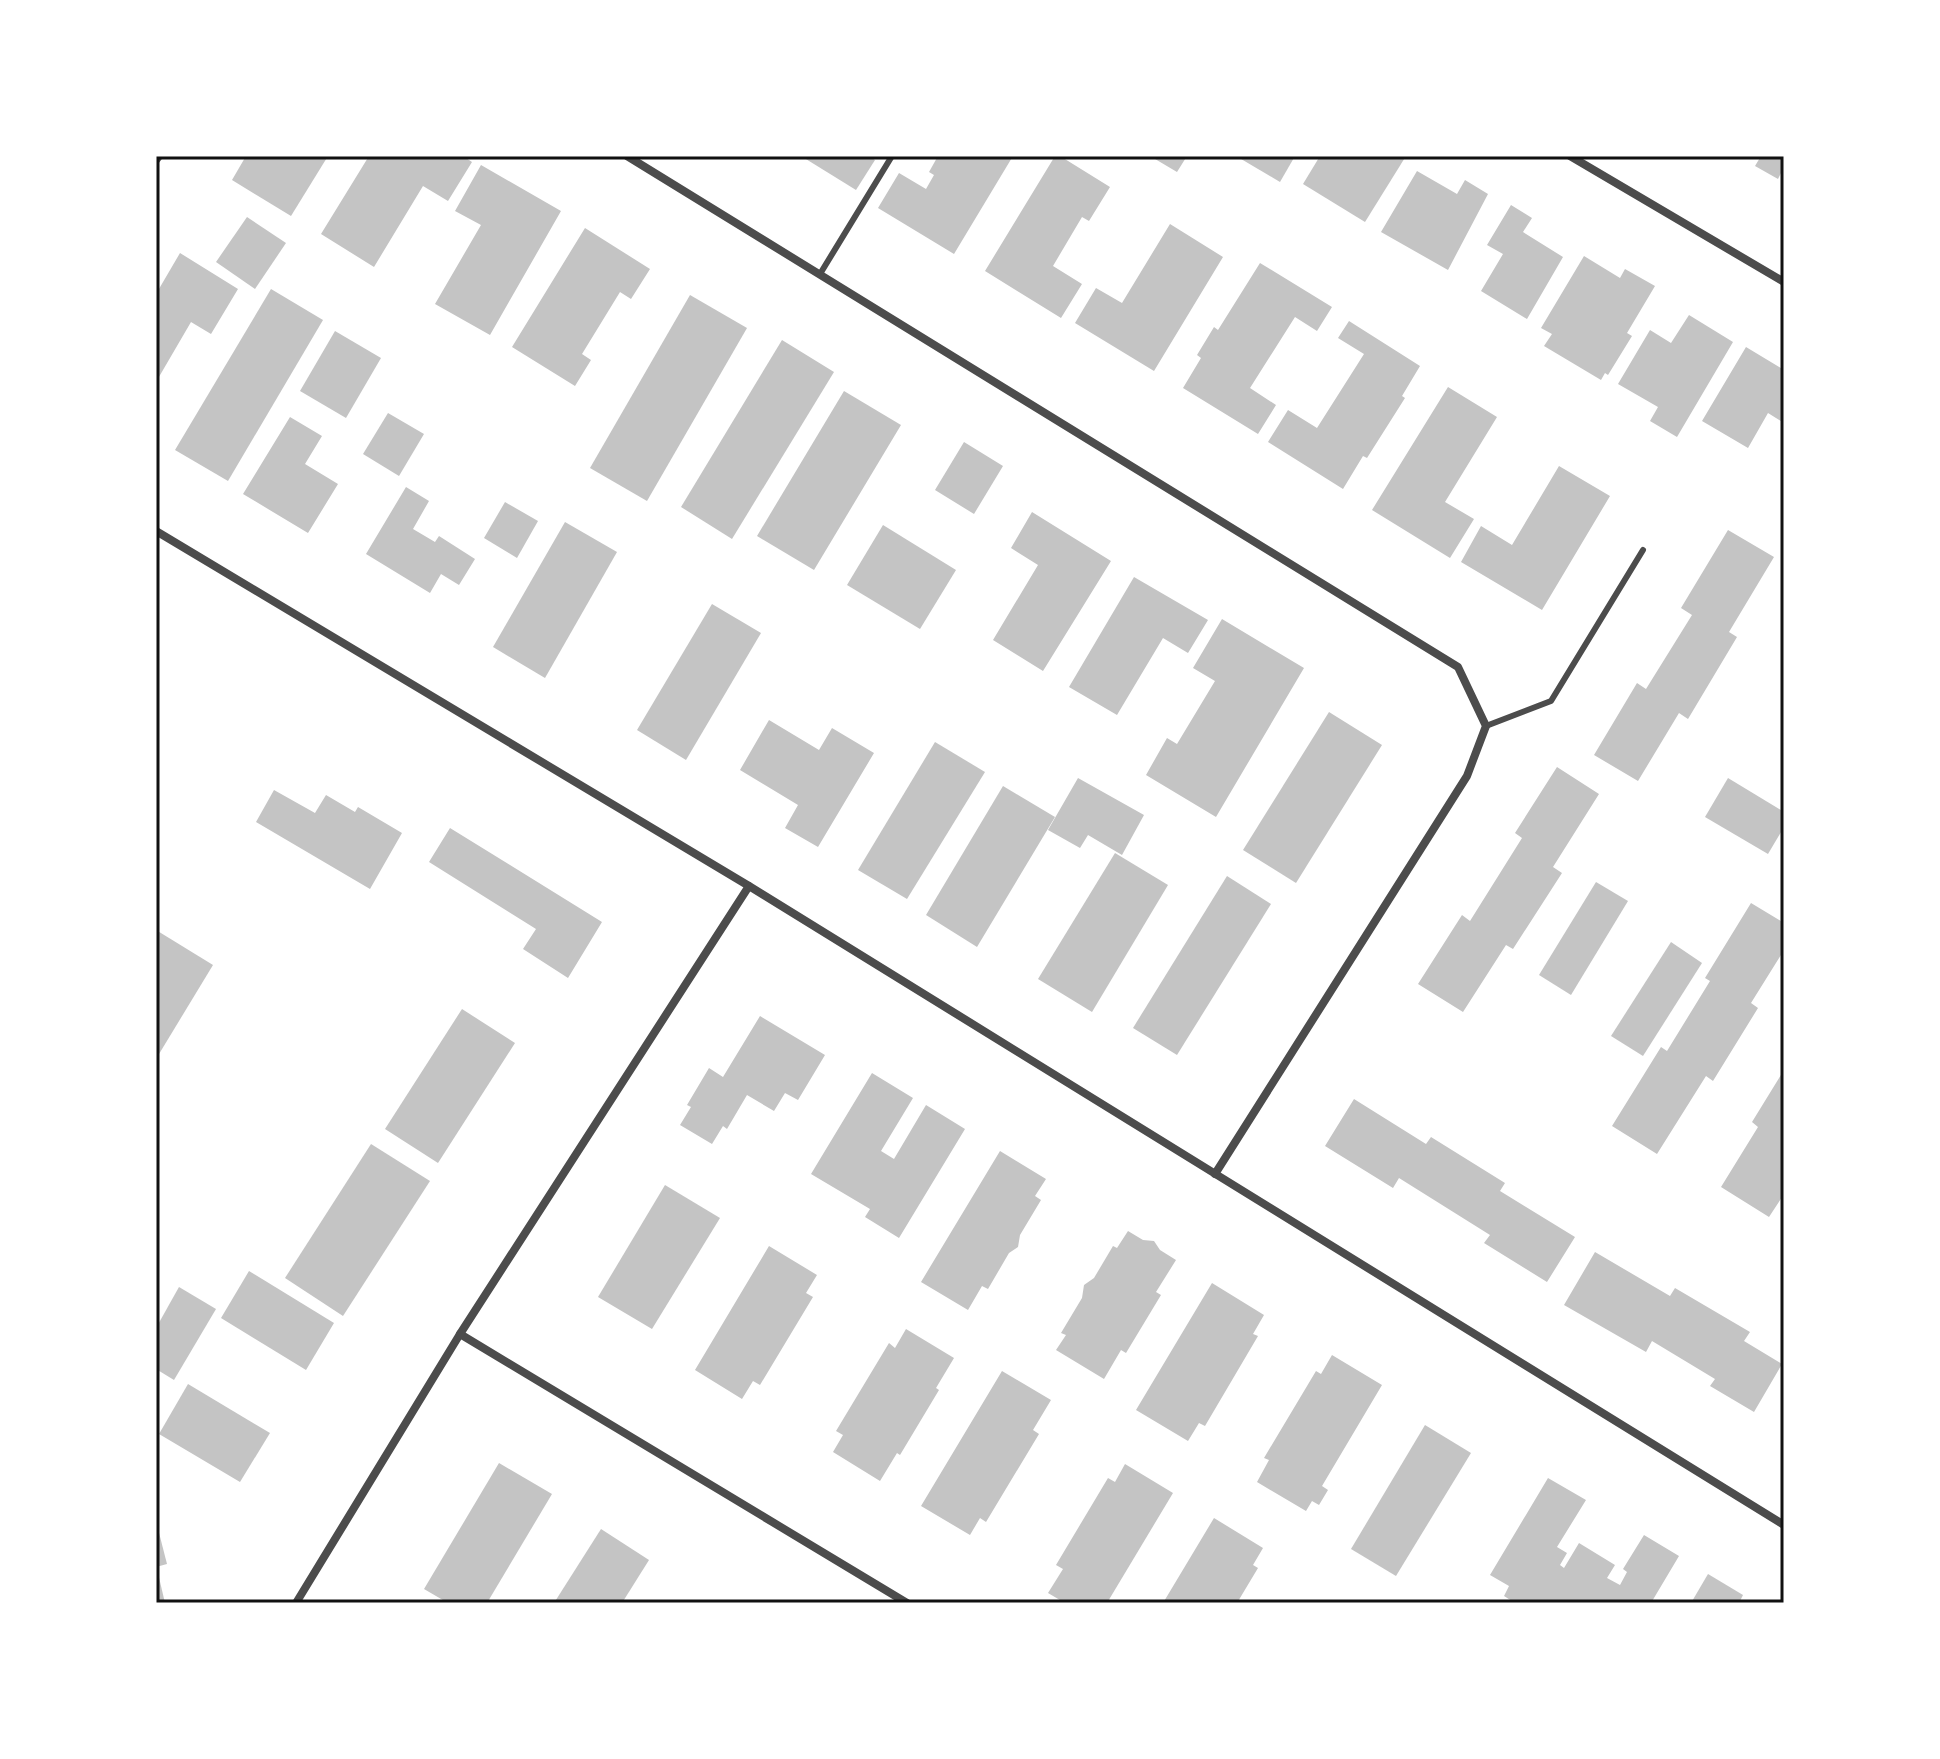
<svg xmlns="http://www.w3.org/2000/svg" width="1940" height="1759" font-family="'Noto Sans',sans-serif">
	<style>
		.building { fill: #c4c4c4 }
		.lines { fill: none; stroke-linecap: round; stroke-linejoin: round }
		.service { stroke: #4c4c4c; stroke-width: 6 }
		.minor { stroke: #4c4c4c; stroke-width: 8 }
		.neatline { fill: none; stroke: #111; stroke-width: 3 }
	</style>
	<rect width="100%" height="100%" fill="#fff"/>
	<g class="building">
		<path d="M 246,156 L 328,156 L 291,216 L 232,180 Z"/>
		<path d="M 369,156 L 463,156 L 472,162 L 448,201 L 423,186 L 374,267 L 321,234 Z"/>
		<path d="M 801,156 L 869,156 L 875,160 L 856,190 Z"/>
		<path d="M 938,156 L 1013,156 L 954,254 L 878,208 L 899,173 L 926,189 L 934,175 L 929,172 Z"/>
		<path d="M 1055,156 L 1060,156 L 1110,187 L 1089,221 L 1082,217 L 1053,266 L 1082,284 L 1061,318 L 985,271 Z"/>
		<path d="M 1150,156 L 1187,156 L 1177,172 Z"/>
		<path d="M 1236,156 L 1295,156 L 1280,182 Z"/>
		<path d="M 1320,156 L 1406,156 L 1365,222 L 1303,184 Z"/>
		<path d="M 1761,156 L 1784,156 L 1784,167 L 1778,179 L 1755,166 Z"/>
		<path d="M 481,165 L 561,211 L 490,335 L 435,304 L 481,225 L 455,211 Z"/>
		<path d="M 1417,171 L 1457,194 L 1465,180 L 1488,194 L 1448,270 L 1381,232 Z"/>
		<path d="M 1511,205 L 1532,218 L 1523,232 L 1563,257 L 1527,319 L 1481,291 L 1503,254 L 1487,245 Z"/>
		<path d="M 247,217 L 286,243 L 255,289 L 216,262 Z"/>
		<path d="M 1170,224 L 1223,257 L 1154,371 L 1075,323 L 1096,288 L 1122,303 Z"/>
		<path d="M 585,228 L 650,269 L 631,299 L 620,292 L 582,354 L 591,360 L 575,386 L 512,347 Z"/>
		<path d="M 180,253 L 238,289 L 211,334 L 191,322 L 156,382 L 156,294 Z"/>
		<path d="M 1584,256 L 1620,278 L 1625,269 L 1655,286 L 1627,333 L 1632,336 L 1608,375 L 1605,373 L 1601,380 L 1544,346 L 1552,334 L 1541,328 Z"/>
		<path d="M 1260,263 L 1332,307 L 1317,331 L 1295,317 L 1250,388 L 1276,405 L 1258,434 L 1183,388 L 1201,358 L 1197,355 L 1214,327 L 1218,330 Z"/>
		<path d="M 271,289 L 323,320 L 228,481 L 175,450 Z"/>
		<path d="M 690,295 L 747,328 L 647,501 L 590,468 Z"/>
		<path d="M 1689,315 L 1733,342 L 1677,437 L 1650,421 L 1658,407 L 1618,384 L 1650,330 L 1671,343 Z"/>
		<path d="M 1349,321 L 1420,366 L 1402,396 L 1405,398 L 1367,458 L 1363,456 L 1343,489 L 1268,442 L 1288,410 L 1317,428 L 1364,354 L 1338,338 Z"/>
		<path d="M 335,331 L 381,358 L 346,418 L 300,391 Z"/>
		<path d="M 782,340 L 834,372 L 732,539 L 681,507 Z"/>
		<path d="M 1746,347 L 1784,370 L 1784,423 L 1768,413 L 1748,448 L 1702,421 Z"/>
		<path d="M 1448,387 L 1497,417 L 1445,502 L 1474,519 L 1450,558 L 1372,510 Z"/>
		<path d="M 844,391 L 901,425 L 814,570 L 757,536 Z"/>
		<path d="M 388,413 L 424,434 L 399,476 L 363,454 Z"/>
		<path d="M 290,417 L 322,436 L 305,464 L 338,484 L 308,533 L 243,494 Z"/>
		<path d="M 964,442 L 1003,466 L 974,514 L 935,490 Z"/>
		<path d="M 1559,466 L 1610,496 L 1542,610 L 1461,562 L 1481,526 L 1512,545 Z"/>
		<path d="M 406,487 L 429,501 L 413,529 L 435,542 L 439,536 L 475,559 L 459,585 L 441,574 L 430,593 L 366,554 Z"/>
		<path d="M 505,502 L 538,521 L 517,558 L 484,538 Z"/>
		<path d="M 1032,512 L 1111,561 L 1043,671 L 993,640 L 1038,565 L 1011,548 Z"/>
		<path d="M 565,522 L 617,552 L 545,678 L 493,647 Z"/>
		<path d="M 883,525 L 956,570 L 920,629 L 847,585 Z"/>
		<path d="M 1728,530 L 1774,557 L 1729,632 L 1737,637 L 1688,719 L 1679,713 L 1638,781 L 1594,755 L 1637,683 L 1646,689 L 1692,615 L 1681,608 Z"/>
		<path d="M 1134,577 L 1208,620 L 1188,653 L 1163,638 L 1117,715 L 1069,687 Z"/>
		<path d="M 712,604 L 761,633 L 686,760 L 637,730 Z"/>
		<path d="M 1222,619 L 1304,668 L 1216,817 L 1146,775 L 1167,738 L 1177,744 L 1215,681 L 1193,668 Z"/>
		<path d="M 1329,712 L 1382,745 L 1296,883 L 1243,850 Z"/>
		<path d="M 769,720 L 819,750 L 832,728 L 874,753 L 818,847 L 785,828 L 798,805 L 740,770 Z"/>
		<path d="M 935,742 L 985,772 L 907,899 L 858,870 Z"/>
		<path d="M 1557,767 L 1599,794 L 1553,867 L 1562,873 L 1513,949 L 1506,945 L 1463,1012 L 1418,984 L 1462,915 L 1470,921 L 1522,838 L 1515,833 Z"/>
		<path d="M 1078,778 L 1144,815 L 1122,855 L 1088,835 L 1080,848 L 1048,830 Z"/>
		<path d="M 1728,778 L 1784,812 L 1784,827 L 1768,854 L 1705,817 Z"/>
		<path d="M 1003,786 L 1055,817 L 977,947 L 926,915 Z"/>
		<path d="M 274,790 L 315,813 L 326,795 L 355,812 L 358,807 L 402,833 L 370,889 L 256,822 Z"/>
		<path d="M 450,828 L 602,922 L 568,978 L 523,949 L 536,929 L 429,862 Z"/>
		<path d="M 1115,853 L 1168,885 L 1092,1012 L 1038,979 Z"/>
		<path d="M 1227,876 L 1271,904 L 1177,1055 L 1133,1028 Z"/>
		<path d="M 1596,882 L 1628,901 L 1571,995 L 1539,975 Z"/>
		<path d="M 1751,903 L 1784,923 L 1784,950 L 1751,1003 L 1758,1008 L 1713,1081 L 1706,1076 L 1657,1154 L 1612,1126 L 1661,1047 L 1667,1051 L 1710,981 L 1705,978 Z"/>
		<path d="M 156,930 L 213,965 L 156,1059 Z"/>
		<path d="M 1671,942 L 1702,963 L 1643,1056 L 1611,1036 Z"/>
		<path d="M 462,1009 L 515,1043 L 438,1163 L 385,1129 Z"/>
		<path d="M 760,1016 L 825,1055 L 798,1100 L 785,1093 L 774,1111 L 747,1095 L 727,1129 L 723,1126 L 712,1144 L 680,1125 L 691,1107 L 687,1105 L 709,1068 L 723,1077 Z"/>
		<path d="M 1784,1070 L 1784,1194 L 1769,1217 L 1721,1187 L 1758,1127 L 1752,1122 Z"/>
		<path d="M 872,1073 L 913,1098 L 881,1151 L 894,1159 L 926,1105 L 965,1129 L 899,1238 L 865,1217 L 870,1209 L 811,1174 Z"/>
		<path d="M 1354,1099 L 1426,1144 L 1431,1137 L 1505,1183 L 1500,1191 L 1575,1237 L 1547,1282 L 1484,1243 L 1490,1235 L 1399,1178 L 1393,1188 L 1325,1146 Z"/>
		<path d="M 371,1144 L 430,1181 L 343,1316 L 285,1278 Z"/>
		<path d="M 1000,1151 L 1046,1179 L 1035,1196 L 1041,1200 L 1020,1235 L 1018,1247 L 1009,1253 L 988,1289 L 982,1286 L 968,1310 L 921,1282 Z"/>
		<path d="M 665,1185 L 720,1218 L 652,1329 L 598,1297 Z"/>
		<path d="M 1128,1231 L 1143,1240 L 1154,1241 L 1160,1250 L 1176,1260 L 1156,1292 L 1161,1295 L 1126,1353 L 1121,1350 L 1104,1379 L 1056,1350 L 1066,1335 L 1061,1333 L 1082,1298 L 1084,1285 L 1094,1278 L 1113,1246 L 1117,1248 Z"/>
		<path d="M 769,1246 L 817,1275 L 806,1293 L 813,1297 L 760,1385 L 753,1381 L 742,1399 L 695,1370 Z"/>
		<path d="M 1595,1252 L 1670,1296 L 1675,1288 L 1750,1332 L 1744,1341 L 1782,1364 L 1754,1412 L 1710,1386 L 1715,1379 L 1652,1341 L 1646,1352 L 1564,1305 Z"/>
		<path d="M 249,1271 L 334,1323 L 306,1370 L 221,1318 Z"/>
		<path d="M 1212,1283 L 1264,1315 L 1253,1334 L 1258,1336 L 1205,1426 L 1199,1423 L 1188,1441 L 1136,1410 Z"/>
		<path d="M 179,1287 L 216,1309 L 174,1380 L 156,1369 L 156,1328 Z"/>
		<path d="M 906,1329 L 954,1358 L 936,1388 L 939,1390 L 900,1455 L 897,1453 L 880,1481 L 833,1452 L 843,1435 L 836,1431 L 889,1343 L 895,1348 Z"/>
		<path d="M 1332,1355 L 1382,1385 L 1322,1486 L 1328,1490 L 1319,1505 L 1312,1501 L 1306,1511 L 1257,1482 L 1269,1460 L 1264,1458 L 1316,1371 L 1321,1374 Z"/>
		<path d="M 1002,1371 L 1051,1400 L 1033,1430 L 1039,1434 L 986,1522 L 980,1518 L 970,1535 L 921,1506 Z"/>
		<path d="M 188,1384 L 270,1433 L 240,1482 L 159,1434 Z"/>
		<path d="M 1425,1425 L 1471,1453 L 1396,1576 L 1351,1549 Z"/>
		<path d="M 499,1463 L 552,1494 L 487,1603 L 448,1603 L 424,1589 Z"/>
		<path d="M 1125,1464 L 1173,1493 L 1107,1603 L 1065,1603 L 1048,1593 L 1063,1569 L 1056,1565 L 1108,1478 L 1115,1482 Z"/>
		<path d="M 1548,1478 L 1586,1500 L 1557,1547 L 1567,1553 L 1560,1565 L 1564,1568 L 1579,1543 L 1615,1565 L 1607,1578 L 1620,1585 L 1627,1572 L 1623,1569 L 1644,1535 L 1679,1556 L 1651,1603 L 1515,1603 L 1504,1596 L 1509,1586 L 1490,1575 Z"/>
		<path d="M 1214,1518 L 1263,1548 L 1253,1565 L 1258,1568 L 1237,1603 L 1163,1603 Z"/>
		<path d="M 156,1521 L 167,1564 L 156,1567 Z"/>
		<path d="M 601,1529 L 649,1560 L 622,1603 L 554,1603 Z"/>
		<path d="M 156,1569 L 157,1569 L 165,1603 L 156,1603 Z"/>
		<path d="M 1708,1574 L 1743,1595 L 1739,1603 L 1691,1603 Z"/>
	</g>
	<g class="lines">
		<g class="service">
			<path d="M 820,274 L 892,156"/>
			<path d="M 1486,726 L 1551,701 L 1643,550"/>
		</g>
		<g class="minor">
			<path d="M 627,156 L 1458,667 L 1486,726 L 1467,776 L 1215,1174"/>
			<path d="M 1570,156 L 1784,282"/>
			<path d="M 156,160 L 159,156"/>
			<path d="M 156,531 L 749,886 L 1784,1525"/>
			<path d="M 460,1334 L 907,1603"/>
			<path d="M 296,1603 L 460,1334 L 749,886"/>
		</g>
	</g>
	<rect width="1940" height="1759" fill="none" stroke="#ffffff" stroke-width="316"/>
	<rect x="158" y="158" width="1624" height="1443" class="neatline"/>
</svg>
